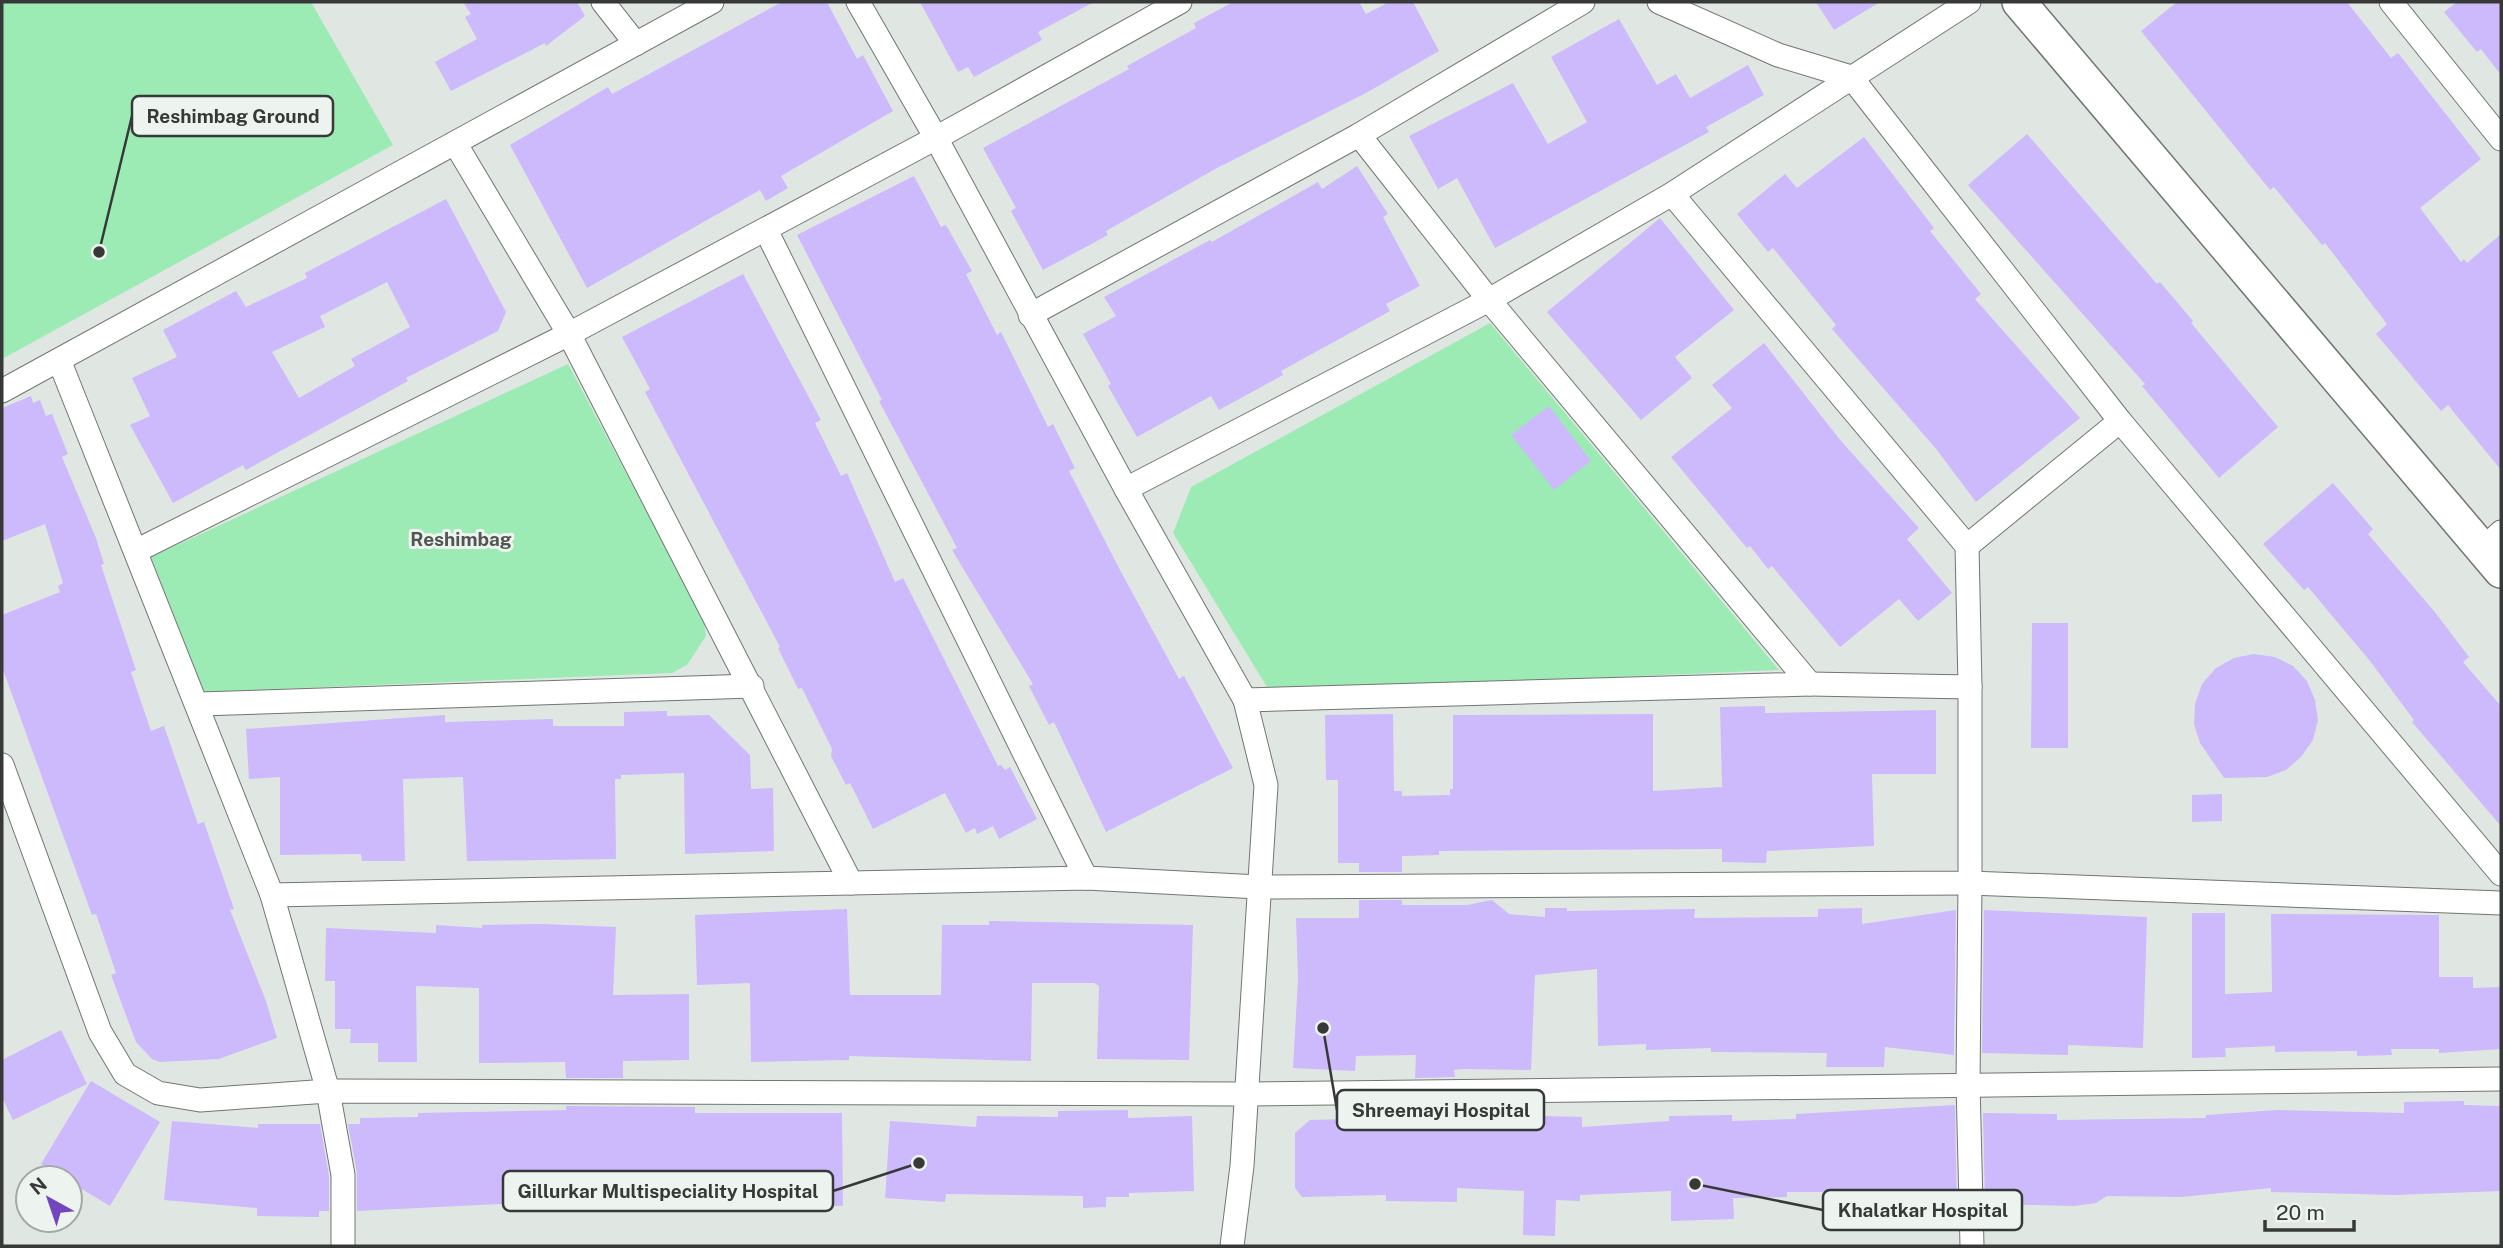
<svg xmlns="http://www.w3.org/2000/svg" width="2503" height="1248" font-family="'Public Sans',sans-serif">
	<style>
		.green { fill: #9debb4 }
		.building { fill: #ccbafc; fill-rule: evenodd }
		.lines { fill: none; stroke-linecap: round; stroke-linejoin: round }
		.street-casing { stroke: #707671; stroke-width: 25 }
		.secondary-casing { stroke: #707671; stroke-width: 36 }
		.street { stroke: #fff; stroke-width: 23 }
		.secondary { stroke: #fff; stroke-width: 33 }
		.labels { text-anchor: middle; stroke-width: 6; stroke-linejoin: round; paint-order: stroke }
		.neighbourhood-label { font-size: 19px; font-weight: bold; fill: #515652; stroke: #edf4ef }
		.leader { fill: none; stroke: #373938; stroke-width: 2.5 }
		.callout-dot { fill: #373938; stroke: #edf4ef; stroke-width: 2.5 }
		.callout { fill: #edf4ef; stroke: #373938; stroke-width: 2.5 }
		.callout-label { font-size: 19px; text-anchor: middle; font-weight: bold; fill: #373938 }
	</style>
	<rect width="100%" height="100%" fill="#e0e7e2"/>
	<g class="green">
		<path d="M 2,2 L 311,2 L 393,145 L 2,359 Z"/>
		<path d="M 1490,323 L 1779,670 L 1270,692 L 1173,533 L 1191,487 Z"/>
		<path d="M 568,364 L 704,620 L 706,636 L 687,665 L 672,673 L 204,692 L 151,557 Z"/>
	</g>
	<g class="building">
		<path d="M 463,2 L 577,2 L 585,16 L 546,46 L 545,43 L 451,91 L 435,62 L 477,39 L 465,17 L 471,14 Z"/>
		<path d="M 782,2 L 827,2 L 857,59 L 863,55 L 893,111 L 781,176 L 788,188 L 766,201 L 760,190 L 587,288 L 510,145 L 608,87 L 612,94 Z"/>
		<path d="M 920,2 L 1094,2 L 1038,32 L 1042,40 L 974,77 L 968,67 L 958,72 Z"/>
		<path d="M 1233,2 L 1359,2 L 1366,14 L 1389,2 L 1413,2 L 1439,51 L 1366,93 L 1217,168 L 1106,231 L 1108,235 L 1043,270 L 1011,211 L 1016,208 L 983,148 L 1129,69 L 1127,66 L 1196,28 L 1194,23 Z"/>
		<path d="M 1816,2 L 1880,2 L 1834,30 Z"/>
		<path d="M 2177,2 L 2347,2 L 2391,58 L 2398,53 L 2481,159 L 2420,208 L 2461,262 L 2464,259 L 2467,263 L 2501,234 L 2501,470 L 2448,405 L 2441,411 L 2376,334 L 2387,324 L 2325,243 L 2322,245 L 2274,187 L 2270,190 L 2141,31 Z"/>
		<path d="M 2457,2 L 2501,2 L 2501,75 L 2481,49 L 2477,52 L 2444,12 Z"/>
		<path d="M 1619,19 L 1657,85 L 1676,74 L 1690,98 L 1748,65 L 1764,95 L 1706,127 L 1709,132 L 1495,248 L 1457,178 L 1438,189 L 1409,136 L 1513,83 L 1548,144 L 1587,122 L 1551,57 Z"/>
		<path d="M 2027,134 L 2157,284 L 2160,282 L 2193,321 L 2191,323 L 2278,427 L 2219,478 L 2142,386 L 2145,384 L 1968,185 Z"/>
		<path d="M 1864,137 L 1934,228 L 1930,231 L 1981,294 L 1975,299 L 2080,418 L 1976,502 L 1937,450 L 1832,329 L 1836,325 L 1773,248 L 1768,252 L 1737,214 L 1785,174 L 1797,188 Z"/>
		<path d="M 1357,166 L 1388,214 L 1383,217 L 1420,286 L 1386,304 L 1390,311 L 1281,371 L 1283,375 L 1252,392 L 1219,410 L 1211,396 L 1137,437 L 1108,386 L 1111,384 L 1083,334 L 1116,316 L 1104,297 L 1210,240 L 1212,242 L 1318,182 L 1322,189 Z"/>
		<path d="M 914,176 L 941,227 L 946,225 L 972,271 L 966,274 L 997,335 L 1001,332 L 1048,427 L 1053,424 L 1075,468 L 1069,471 L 1120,570 L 1179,679 L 1184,676 L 1233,768 L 1106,832 L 1054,722 L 1049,725 L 1029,686 L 1033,684 L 952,550 L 957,548 L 879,401 L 882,400 L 797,235 Z"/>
		<path d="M 446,199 L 506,312 L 498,331 L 406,378 L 408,381 L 246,470 L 243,465 L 173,503 L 130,425 L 150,416 L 132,378 L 177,357 L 163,330 L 236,291 L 246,307 L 307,278 L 305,273 ZM 387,282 L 410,327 L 351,359 L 355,366 L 299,398 L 272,352 L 325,327 L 320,316 Z"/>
		<path d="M 1660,218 L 1734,310 L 1675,357 L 1692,378 L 1641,420 L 1547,312 Z"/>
		<path d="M 743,274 L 821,420 L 815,423 L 841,476 L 847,473 L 895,582 L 903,578 L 998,766 L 1001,765 L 1005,770 L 1010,767 L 1037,819 L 999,839 L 993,826 L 977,834 L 975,828 L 966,833 L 945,793 L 873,829 L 850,783 L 846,785 L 831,756 L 832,749 L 802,688 L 798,689 L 778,648 L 780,647 L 645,392 L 650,389 L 622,337 Z"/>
		<path d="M 1764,343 L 1841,441 L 1919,528 L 1907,539 L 1952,593 L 1918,621 L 1899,599 L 1840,647 L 1772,566 L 1768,569 L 1750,546 L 1747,548 L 1671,457 L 1732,408 L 1712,385 Z"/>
		<path d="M 31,396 L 33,403 L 40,400 L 46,416 L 52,414 L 68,454 L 62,457 L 96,538 L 104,564 L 101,565 L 136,670 L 131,672 L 151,731 L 164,726 L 198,824 L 204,822 L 234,909 L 230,910 L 266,1001 L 277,1038 L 219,1059 L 160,1062 L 152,1059 L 136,1042 L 111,975 L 116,973 L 96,914 L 92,915 L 2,667 L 2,615 L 60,592 L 58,586 L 63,583 L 45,524 L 2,541 L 2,408 Z"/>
		<path d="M 1549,406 L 1591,461 L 1554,490 L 1511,435 Z"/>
		<path d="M 2333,483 L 2373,529 L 2368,534 L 2434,611 L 2469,657 L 2463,662 L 2501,706 L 2501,826 L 2412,722 L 2414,720 L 2370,661 L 2308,587 L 2304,590 L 2263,544 Z"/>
		<path d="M 2032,623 L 2068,623 L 2068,748 L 2031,748 Z"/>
		<path d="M 2254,654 L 2275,657 L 2293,666 L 2307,681 L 2315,700 L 2318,720 L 2313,740 L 2301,757 L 2286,770 L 2267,777 L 2224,778 L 2200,743 L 2194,724 L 2195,704 L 2202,684 L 2216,668 L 2234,658 Z"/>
		<path d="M 1765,706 L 1765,713 L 1936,710 L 1936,774 L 1872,774 L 1874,846 L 1767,851 L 1766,863 L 1722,862 L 1722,849 L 1554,850 L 1439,851 L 1439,855 L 1402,856 L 1402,872 L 1359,872 L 1359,863 L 1338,863 L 1338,780 L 1326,780 L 1325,715 L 1393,714 L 1394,791 L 1402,791 L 1402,796 L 1450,795 L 1450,789 L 1453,789 L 1453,715 L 1653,714 L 1653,791 L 1722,787 L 1720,707 Z"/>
		<path d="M 667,711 L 667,716 L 709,715 L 750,755 L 751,789 L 773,788 L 774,851 L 685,854 L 684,773 L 621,775 L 621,779 L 615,779 L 616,859 L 467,861 L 463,777 L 403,779 L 405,861 L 362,861 L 361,854 L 280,855 L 280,777 L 249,779 L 246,729 L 445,715 L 445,722 L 553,719 L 553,726 L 624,726 L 624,712 Z"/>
		<path d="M 2222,794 L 2222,821 L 2192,822 L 2192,795 Z"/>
		<path d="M 1359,900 L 1402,900 L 1402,905 L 1467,905 L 1492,900 L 1509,914 L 1545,917 L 1545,908 L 1567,908 L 1567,911 L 1695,909 L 1694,918 L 1818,917 L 1818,909 L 1862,908 L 1862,924 L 1956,910 L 1954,1055 L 1885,1047 L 1884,1067 L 1826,1067 L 1827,1053 L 1711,1052 L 1711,1048 L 1646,1050 L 1646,1044 L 1598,1046 L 1597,969 L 1535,975 L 1531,1070 L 1464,1069 L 1454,1070 L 1455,1077 L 1415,1078 L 1416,1055 L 1356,1056 L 1355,1071 L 1293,1068 L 1298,979 L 1296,918 L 1359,918 Z"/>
		<path d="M 847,909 L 850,995 L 941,995 L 942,925 L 989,925 L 989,921 L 1193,925 L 1189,1060 L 1097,1059 L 1099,986 L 1094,983 L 1032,983 L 1031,1061 L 849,1056 L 849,1060 L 751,1062 L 750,983 L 697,985 L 695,915 Z"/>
		<path d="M 1984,910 L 2147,917 L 2143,1048 L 2068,1045 L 2068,1055 L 1982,1053 Z"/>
		<path d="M 2192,913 L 2225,913 L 2225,994 L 2272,992 L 2271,914 L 2439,915 L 2439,977 L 2473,977 L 2473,988 L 2501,987 L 2501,1049 L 2439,1053 L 2439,1049 L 2391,1049 L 2392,1055 L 2357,1056 L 2357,1051 L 2275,1052 L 2275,1046 L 2225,1048 L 2226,1057 L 2192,1058 Z"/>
		<path d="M 543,924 L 616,927 L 613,995 L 689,994 L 689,1060 L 623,1061 L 623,1078 L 566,1078 L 565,1062 L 479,1063 L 479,988 L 416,986 L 417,1062 L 378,1062 L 378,1043 L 350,1043 L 351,1029 L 335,1029 L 335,981 L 325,981 L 326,928 L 436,933 L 436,925 L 482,928 L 482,925 Z"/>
		<path d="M 61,1030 L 87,1084 L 13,1120 L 2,1097 L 2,1060 Z"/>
		<path d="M 91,1081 L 160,1122 L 110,1206 L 70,1182 L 70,1178 L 64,1178 L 41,1164 Z"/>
		<path d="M 2464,1101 L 2464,1105 L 2501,1106 L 2501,1191 L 2394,1195 L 2271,1192 L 2271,1188 L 2181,1197 L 2107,1196 L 2096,1203 L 2074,1206 L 1985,1204 L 1983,1113 L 2057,1114 L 2057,1120 L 2206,1118 L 2206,1115 L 2277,1110 L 2404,1113 L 2404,1102 Z"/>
		<path d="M 1455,1105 L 1455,1119 L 1510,1115 L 1582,1117 L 1582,1127 L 1669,1121 L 1669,1116 L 1732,1115 L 1732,1121 L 1796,1119 L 1796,1114 L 1955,1105 L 1957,1213 L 1889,1215 L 1889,1192 L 1787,1192 L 1787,1197 L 1733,1198 L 1734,1219 L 1671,1221 L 1671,1191 L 1580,1195 L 1580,1201 L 1556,1200 L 1555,1236 L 1523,1235 L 1524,1191 L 1457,1188 L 1457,1202 L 1386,1201 L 1386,1195 L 1302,1197 L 1295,1188 L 1295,1133 L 1310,1120 L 1387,1118 L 1387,1112 L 1415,1110 L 1415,1106 Z"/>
		<path d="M 566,1106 L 695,1107 L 695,1113 L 842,1113 L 843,1206 L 714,1205 L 714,1199 L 639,1201 L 639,1197 L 357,1211 L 357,1173 L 348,1124 L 360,1124 L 360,1118 L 418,1117 L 418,1113 L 566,1110 Z"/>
		<path d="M 1128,1110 L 1128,1118 L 1192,1116 L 1194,1191 L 1129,1193 L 1129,1197 L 1106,1197 L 1106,1207 L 1083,1208 L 1083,1196 L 946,1194 L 945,1202 L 885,1198 L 890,1121 L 976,1127 L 977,1116 L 1058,1117 L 1058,1111 Z"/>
		<path d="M 172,1121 L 258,1128 L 258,1124 L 320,1124 L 329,1176 L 329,1211 L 319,1211 L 319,1217 L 257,1216 L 257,1208 L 164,1200 Z"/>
	</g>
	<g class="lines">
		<g class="street-casing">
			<g id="street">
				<path d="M 603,2 L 636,44"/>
				<path d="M 858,2 L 936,138 L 1126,489"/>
				<path d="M 1659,2 L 1778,55 L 1851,77 L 2120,421 L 2501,874"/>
				<path d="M 2391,2 L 2501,139"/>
				<path d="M 455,143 L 569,334 L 851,883 L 1086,878 L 1259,887 L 1970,883 L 1970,687"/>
				<path d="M 1672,194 L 1967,546 L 1970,687 L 1810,684"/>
				<path d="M 766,230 L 1086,878"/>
				<path d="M 1030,315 L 1359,135 L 1583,2"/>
				<path d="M 59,360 L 272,895 L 851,883"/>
				<path d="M 2,391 L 712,2"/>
				<path d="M 1967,546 L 2120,421"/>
				<path d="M 2483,549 L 2501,532"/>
				<path d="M 136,551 L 569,334 L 936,138 L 1180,2"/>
				<path d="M 1245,700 L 1810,684 L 1489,300 L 1359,135"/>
				<path d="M 199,704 L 752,686"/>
				<path d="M 2,765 L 100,1032 L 125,1074 L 158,1093 L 200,1100 L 328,1091 L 1245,1094 L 2501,1079"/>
				<path d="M 272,895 L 328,1091 L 343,1175 L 343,1246"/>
				<path d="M 1232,1246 L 1242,1166 L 1266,785 L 1245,700 L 1126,489 L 1489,300 L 1672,194 L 1969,2"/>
				<path d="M 1972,1246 L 1968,1083 L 1970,883 L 2501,903"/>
			</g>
		</g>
		<g class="secondary-casing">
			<path id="secondary" d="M 2019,2 L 2501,571"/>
		</g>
		<use href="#street" class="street"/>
		<use href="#secondary" class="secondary"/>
	</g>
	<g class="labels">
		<g class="neighbourhood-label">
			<text x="461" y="546">Reshimbag</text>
		</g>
	</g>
	<path class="leader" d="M99 252L132 116M1323 1028L1337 1110M919 1163L833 1191M1695 1184L1823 1210"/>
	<g class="callout-dot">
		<circle cx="99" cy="252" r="7"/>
		<circle cx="1323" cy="1028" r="7"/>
		<circle cx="919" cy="1163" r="7"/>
		<circle cx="1695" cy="1184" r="7"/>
	</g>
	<g class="callout">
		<rect x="132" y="96" width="201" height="40" rx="7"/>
		<rect x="1337" y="1090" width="207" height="40" rx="7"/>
		<rect x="503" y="1171" width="330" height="40" rx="7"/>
		<rect x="1823" y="1190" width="199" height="40" rx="7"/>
	</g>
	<g class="callout-label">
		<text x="233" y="123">Reshimbag Ground</text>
		<text x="1441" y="1117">Shreemayi Hospital</text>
		<text x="668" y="1198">Gillurkar Multispeciality Hospital</text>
		<text x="1923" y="1217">Khalatkar Hospital</text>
	</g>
	<rect width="2503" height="1248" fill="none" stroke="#373938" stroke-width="7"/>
	<g transform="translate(49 1199) rotate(320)"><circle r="33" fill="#edf4ef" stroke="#a4a9a6" stroke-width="2"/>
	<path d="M0-5L12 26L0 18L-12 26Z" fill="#7246be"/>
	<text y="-10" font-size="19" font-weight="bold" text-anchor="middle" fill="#373938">N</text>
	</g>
	<path d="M2265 1220v10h89v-10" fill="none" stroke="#373938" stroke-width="3.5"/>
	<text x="2276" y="1220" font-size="21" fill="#373938" stroke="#edf4ef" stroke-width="5" paint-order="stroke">20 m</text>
</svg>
